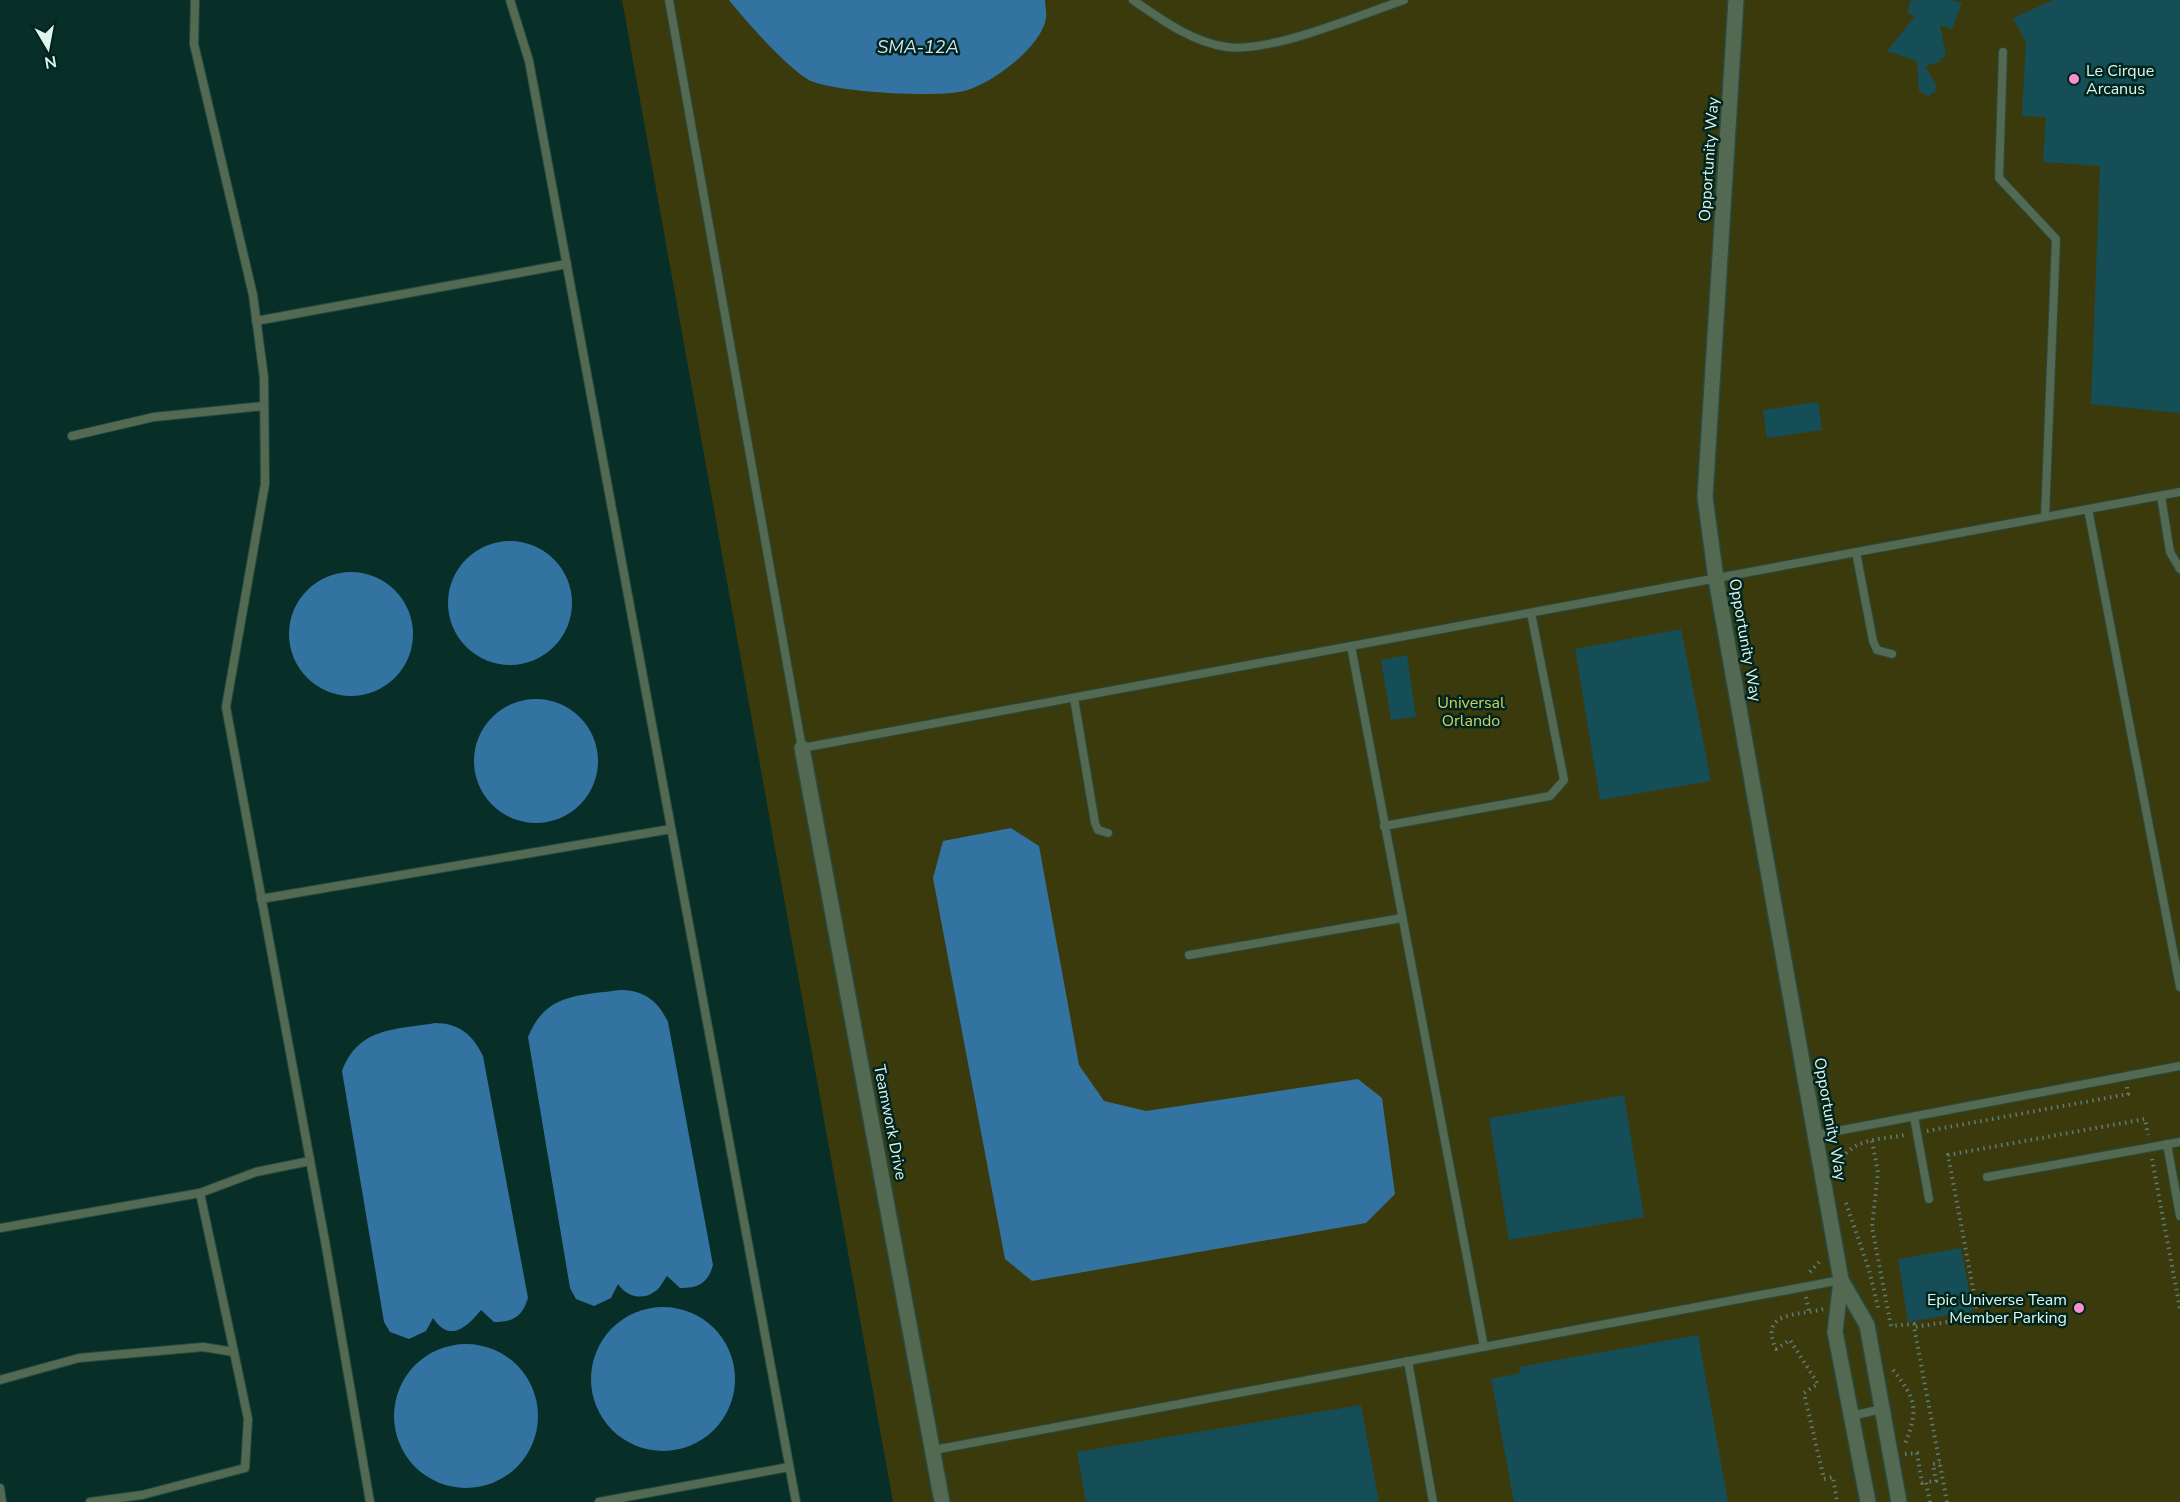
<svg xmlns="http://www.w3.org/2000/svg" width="2180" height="1502" font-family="'Nunito Sans',sans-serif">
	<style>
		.green { fill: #3b3a0c }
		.water { fill: #3373a1 }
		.building { fill: #164e57 }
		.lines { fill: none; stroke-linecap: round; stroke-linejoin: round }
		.lane-casing { stroke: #264b43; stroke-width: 10 }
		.street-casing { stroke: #264b43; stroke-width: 18 }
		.path { stroke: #5d7d76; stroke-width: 4; stroke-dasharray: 1.5 4.5; stroke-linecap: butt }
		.lane { stroke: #546952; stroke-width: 8 }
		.street { stroke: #546952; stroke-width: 15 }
		.poi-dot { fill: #f790ce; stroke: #00251d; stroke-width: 2 }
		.labels { text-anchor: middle; stroke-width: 5; stroke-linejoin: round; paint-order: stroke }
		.poi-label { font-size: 16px; fill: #e1f5ef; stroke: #00251d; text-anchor: start }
		.street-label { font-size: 16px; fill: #e1f5ef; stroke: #00251d }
		.park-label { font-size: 16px; fill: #cfcf67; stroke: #00251d }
		.water-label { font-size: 18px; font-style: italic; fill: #d5e6f3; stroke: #00251d }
	</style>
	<rect width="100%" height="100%" fill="#072f27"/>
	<path class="green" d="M 622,0 L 2180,0 L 2180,1502 L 893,1502 Z"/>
	<g class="water">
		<path d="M 729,0 L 1045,0 C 1045,6 1047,13 1046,18 C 1042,47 990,85 964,91 C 936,98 840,92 814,82 C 793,75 744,19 729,0 Z"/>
		<circle cx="510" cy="603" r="62"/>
		<circle cx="351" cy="634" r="62"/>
		<circle cx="536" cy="761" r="62"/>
		<path d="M 1011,828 L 1039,846 L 1079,1065 L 1104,1101 L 1146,1111 L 1358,1079 L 1382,1098 L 1395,1194 L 1366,1223 L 1032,1281 L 1005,1259 L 933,878 L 943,841 Z"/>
		<path d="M 620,990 C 644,990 658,1001 668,1022 L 713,1265 C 708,1283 699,1288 680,1288 L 667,1276 C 663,1281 660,1289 654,1292 C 642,1301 626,1296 618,1284 L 611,1298 L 594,1306 L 576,1299 L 570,1288 L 528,1037 C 546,993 578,996 620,990 Z"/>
		<path d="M 435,1023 C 459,1023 473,1035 483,1056 L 528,1298 C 522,1317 513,1322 494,1322 L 481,1310 C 468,1326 450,1344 433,1318 L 426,1331 L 409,1339 L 390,1332 L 384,1322 L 342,1071 C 359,1027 394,1030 435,1023 Z"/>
		<circle cx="663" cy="1379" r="72"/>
		<circle cx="466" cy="1416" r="72"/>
	</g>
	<g class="building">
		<path d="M 1911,0 L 1951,0 L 1962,3 L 1952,29 L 1940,25 L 1946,57 L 1939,59 L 1940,62 L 1925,66 L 1936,85 L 1935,92 L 1928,96 L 1919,91 L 1917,61 L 1887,51 L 1915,16 L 1907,13 Z"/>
		<path d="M 2053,0 L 2180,0 L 2180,413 L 2091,404 L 2100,166 L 2043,162 L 2046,117 L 2022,116 L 2026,42 L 2013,18 Z"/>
		<path d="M 1818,402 L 1822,430 L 1767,438 L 1763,410 Z"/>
		<path d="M 1681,629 L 1711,781 L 1600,800 L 1575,649 Z"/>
		<path d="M 1407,655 L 1416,717 L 1391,720 L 1381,660 Z"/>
		<path d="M 1624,1095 L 1644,1217 L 1509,1240 L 1489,1118 Z"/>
		<path d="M 1961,1248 L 1973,1311 L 1908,1322 L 1898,1259 Z"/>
		<path d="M 1698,1335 L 1728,1502 L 1514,1502 L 1491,1379 L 1520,1373 L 1519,1367 Z"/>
		<path d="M 1361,1405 L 1379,1502 L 1086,1502 L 1077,1452 Z"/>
	</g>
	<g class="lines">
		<g class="lane-casing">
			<g id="lane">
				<path d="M 195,0 L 194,44 L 253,295 L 264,378 L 265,484 L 226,707 L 325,1241 L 370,1502"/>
				<path d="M 510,0 L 529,61 L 796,1502"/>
				<path d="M 669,0 L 802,748 L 2180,492"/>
				<path d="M 1133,0 C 1162,20 1192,42 1227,47 C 1271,53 1360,15 1404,0"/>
				<path d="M 2003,52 L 1999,178 L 2056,239 L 2045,517"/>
				<path d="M 256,321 L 567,264"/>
				<path d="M 72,436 L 154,417 L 264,406"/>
				<path d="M 2161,496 L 2170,552 L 2180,569"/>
				<path d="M 2088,509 L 2180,987"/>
				<path d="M 1856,552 L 1873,641 L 1877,650 L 1892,654"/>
				<path d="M 1351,646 L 1484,1347"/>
				<path d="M 1074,698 L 1095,823 L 1098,830 L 1108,833"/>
				<path d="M 1384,826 L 1550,796 L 1564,780 L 1531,613"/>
				<path d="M 261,899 L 671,829"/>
				<path d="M 1189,955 L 1402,918"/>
				<path d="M 1914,1117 L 1929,1199"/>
				<path d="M 1816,1135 L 2180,1066"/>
				<path d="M 2167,1144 L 2180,1216"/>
				<path d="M 1987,1177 L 2180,1142"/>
				<path d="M 200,1193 L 256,1172 L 310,1161"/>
				<path d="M 0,1228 L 200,1193 L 234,1352"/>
				<path d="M 1408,1361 L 1433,1502"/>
				<path d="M 0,1380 L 79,1358 L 203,1347 L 234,1352 L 248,1419 L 245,1468 L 142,1495 L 90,1502"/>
				<path d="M 1851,1416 L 1882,1409"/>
				<path d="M 934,1450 L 1841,1280"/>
				<path d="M 0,1488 L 2,1502"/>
				<path d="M 599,1502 L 789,1467"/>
			</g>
		</g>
		<g class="street-casing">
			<g id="street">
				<path d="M 1736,0 L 1705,497 L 1716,579 L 1841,1280 L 1835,1332 L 1868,1502"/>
				<path d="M 802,748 L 942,1502"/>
				<path d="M 1841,1280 L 1867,1325 L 1899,1502"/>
			</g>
		</g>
		<g class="path">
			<path d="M 1927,1131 L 2128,1094 L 2127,1087"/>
			<path d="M 1872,1141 L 1878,1172 L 1872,1227 L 1891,1326 L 1914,1324 L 1914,1327"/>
			<path d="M 2152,1159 L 2180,1309"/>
			<path d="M 1839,1170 C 1844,1138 1879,1140 1905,1135"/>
			<path d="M 1846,1203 L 1869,1270 L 1879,1311"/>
			<path d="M 1810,1272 L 1821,1260"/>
			<path d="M 1806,1297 L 1809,1313"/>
			<path d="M 1823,1309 C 1800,1316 1758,1310 1776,1349 L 1790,1340 L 1818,1384 L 1804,1393 L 1824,1479 L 1833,1477 L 1837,1502"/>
			<path d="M 1893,1370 C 1916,1399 1919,1409 1905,1444"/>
			<path d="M 1905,1454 L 1917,1453 L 1922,1483 L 1926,1482"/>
			<path d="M 1930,1502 L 1926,1482 L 1936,1481 L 1933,1464 L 1940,1463"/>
			<path d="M 1947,1502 L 1914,1327 L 1967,1319 L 1974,1314 L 1976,1304 L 1948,1155 L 2145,1119 L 2148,1135"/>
		</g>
		<use href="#lane" class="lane"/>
		<use href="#street" class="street"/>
	</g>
	<g class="poi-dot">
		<circle cx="2074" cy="79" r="6"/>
		<circle cx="2079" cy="1308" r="6"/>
	</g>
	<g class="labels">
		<g class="poi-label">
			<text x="2086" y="76">Le Cirque<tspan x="2086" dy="18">Arcanus</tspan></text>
			<text x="2067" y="1305" text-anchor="end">Epic Universe Team<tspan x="2067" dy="18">Member Parking</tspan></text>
		</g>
		<g class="street-label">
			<text transform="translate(1708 159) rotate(-86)" y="6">Opportunity Way</text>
			<text transform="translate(1746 640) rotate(80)" y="6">Opportunity Way</text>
			<text transform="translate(1831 1119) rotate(80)" y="6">Opportunity Way</text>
			<text transform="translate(891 1122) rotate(79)" y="6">Teamwork Drive</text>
		</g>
		<g class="park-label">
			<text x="1471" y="708">Universal<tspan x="1471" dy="18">Orlando</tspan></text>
		</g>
		<g class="water-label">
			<text x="918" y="53">SMA-12A</text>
		</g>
	</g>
	<g transform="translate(48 48) rotate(170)" stroke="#00251d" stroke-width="4.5" paint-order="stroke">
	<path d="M0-4.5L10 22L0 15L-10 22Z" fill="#e1f5ef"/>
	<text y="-9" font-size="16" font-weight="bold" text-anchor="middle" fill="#e1f5ef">N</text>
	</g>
</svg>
